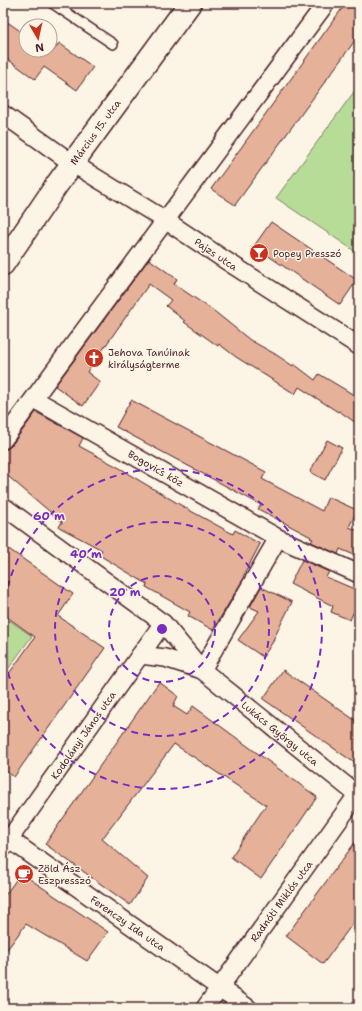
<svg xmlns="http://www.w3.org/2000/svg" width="362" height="1011" font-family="'Shantell Sans',sans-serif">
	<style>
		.green { fill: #b6dc98; stroke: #807e62 }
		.building { fill: #e5b198; stroke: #4a1f2b }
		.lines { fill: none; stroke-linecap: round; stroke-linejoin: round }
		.service-casing { stroke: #4a1f2b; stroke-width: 12 }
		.minor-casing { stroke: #4a1f2b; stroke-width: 20 }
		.tertiary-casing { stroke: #4a1f2b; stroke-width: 25 }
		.service { stroke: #fcf5e5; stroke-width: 9 }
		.minor { stroke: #fcf5e5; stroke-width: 17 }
		.tertiary { stroke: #fcf5e5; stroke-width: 22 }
		.ring { fill: none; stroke: #7b2cbf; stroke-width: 2; stroke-dasharray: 7 5 }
		.labels { text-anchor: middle; stroke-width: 3; stroke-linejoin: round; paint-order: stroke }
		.street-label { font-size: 10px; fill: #4a1f2b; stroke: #fcf5e5 }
		.poi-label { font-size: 10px; fill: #4a1f2b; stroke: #fcf5e5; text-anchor: start }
		.centre { fill: #7b2cbf; stroke: #fcf5e5; stroke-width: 2 }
		.ring-label { font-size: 12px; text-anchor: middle; font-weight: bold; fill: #7b2cbf; stroke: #fcf5e5; stroke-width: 3; stroke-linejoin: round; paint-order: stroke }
	</style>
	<rect width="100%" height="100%" fill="#fcf5e5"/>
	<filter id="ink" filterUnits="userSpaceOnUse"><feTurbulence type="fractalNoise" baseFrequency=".025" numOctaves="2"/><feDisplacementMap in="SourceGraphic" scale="8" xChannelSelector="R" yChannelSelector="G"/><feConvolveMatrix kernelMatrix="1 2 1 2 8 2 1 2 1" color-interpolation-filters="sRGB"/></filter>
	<g filter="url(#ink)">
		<g class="green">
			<path d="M 359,85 L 359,254 L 276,198 Z"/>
			<path d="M 3,616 L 32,636 L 3,676 Z"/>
		</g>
		<g class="building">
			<path d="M 346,3 L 359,3 L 359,35 L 235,205 L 211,189 Z"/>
			<path d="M 3,19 L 26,35 L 26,50 L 54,50 L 59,43 L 93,67 L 77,90 L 44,67 L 35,79 L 3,56 Z"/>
			<path d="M 271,222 L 357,280 L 340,305 L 254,246 Z"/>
			<path d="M 149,259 L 177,279 L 174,284 L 214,311 L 250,340 L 275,354 L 293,366 L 294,364 L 315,380 L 319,374 L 359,398 L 359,425 L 339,411 L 338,412 L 299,387 L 295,394 L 236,357 L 219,344 L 218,346 L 184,322 L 185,321 L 166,306 L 171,300 L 149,284 L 87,372 L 100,382 L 83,406 L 55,386 Z"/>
			<path d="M 131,400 L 266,472 L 262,479 L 322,511 L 328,497 L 357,510 L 349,527 L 359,531 L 359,557 L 340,549 L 338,554 L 311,542 L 313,539 L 310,538 L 311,537 L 258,509 L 261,505 L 116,427 Z"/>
			<path d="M 36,412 L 83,438 L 79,446 L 125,471 L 125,472 L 189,510 L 233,534 L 235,530 L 260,544 L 243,577 L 244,578 L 213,630 L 188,616 L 190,612 L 146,587 L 147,584 L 99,555 L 102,550 L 59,527 L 62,522 L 3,472 L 3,451 L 11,446 Z"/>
			<path d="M 327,440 L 342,448 L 325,480 L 310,472 Z"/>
			<path d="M 3,545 L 73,594 L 58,616 L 105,648 L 14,777 L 3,769 L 3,682 L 35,637 L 3,614 Z"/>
			<path d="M 302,560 L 329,572 L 326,577 L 359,591 L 359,600 L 350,620 L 331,612 L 333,606 L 290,584 Z"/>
			<path d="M 261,587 L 292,602 L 273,640 L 274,640 L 263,657 L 238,640 L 259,611 L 250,607 Z"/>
			<path d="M 283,670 L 359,723 L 359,766 L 263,699 Z"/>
			<path d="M 159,682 L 178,696 L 173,706 L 187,715 L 193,706 L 317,797 L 261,879 L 231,857 L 266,805 L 174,744 L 102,839 L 148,878 L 130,905 L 45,844 Z"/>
			<path d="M 359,837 L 359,915 L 323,964 L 286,936 Z"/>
			<path d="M 21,873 L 108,932 L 87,961 L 26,924 L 3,955 L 3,898 Z"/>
		</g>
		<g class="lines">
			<g class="service-casing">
				<path id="service" d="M 52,3 L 113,44"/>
			</g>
			<g class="minor-casing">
				<g id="minor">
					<path d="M 3,114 L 72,163 L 165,220 L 225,260 L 359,346"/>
					<path d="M 34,399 L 278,538 L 359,574"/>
					<path d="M 3,440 L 326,3"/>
					<path d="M 3,506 L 163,623 L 202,670 L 359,796"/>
					<path d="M 140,655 L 165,658 L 202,670 L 278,538"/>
					<path d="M 9,839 L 248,1008"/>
					<path d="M 3,848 L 163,623"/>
					<path d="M 205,1008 L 357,795"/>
				</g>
			</g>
			<g class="tertiary-casing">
				<path id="tertiary" d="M 3,264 L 58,183 L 190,3"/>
			</g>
			<use href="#service" class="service"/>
			<use href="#minor" class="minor"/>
			<use href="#tertiary" class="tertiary"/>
		</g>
	</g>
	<g class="ring">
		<circle cx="162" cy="629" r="53"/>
		<circle cx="162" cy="629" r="107"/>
		<path d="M3 611A160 160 0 1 1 3 647"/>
	</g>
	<defs>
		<g id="bar-disc" transform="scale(1)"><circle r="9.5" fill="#c8321e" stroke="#fcf5e5"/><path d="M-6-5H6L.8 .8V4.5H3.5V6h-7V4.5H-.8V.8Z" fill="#fff"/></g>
		<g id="church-disc" transform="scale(1)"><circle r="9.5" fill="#c8321e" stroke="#fcf5e5"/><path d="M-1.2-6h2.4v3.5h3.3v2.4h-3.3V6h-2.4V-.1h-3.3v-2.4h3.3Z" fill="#fff"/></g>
		<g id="cafe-disc" transform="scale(1)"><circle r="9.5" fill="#c8321e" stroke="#fcf5e5"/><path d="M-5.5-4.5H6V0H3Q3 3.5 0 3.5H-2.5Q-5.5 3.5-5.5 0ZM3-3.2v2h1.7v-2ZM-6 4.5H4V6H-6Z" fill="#fff"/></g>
	</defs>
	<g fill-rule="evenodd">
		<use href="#bar-disc" x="259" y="253"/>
		<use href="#church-disc" x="94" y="358"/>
		<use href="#cafe-disc" x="24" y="874"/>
	</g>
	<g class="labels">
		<g class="street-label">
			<text transform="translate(95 132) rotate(-54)" y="4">Március 15. utca</text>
			<text transform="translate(216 254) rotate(34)" y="4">Pajzs utca</text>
			<text transform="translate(156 468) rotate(30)" y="4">Bogovics köz</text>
			<text transform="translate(280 733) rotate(39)" y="4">Lukács György utca</text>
			<text transform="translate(83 735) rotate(-55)" y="4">Kodolányi János utca</text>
			<text transform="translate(281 901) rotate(-54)" y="4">Radnóti Miklós utca</text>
			<text transform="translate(128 923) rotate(35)" y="4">Ferenczy Ida utca</text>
		</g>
		<g class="poi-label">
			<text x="273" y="257">Popey Presszó</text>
			<text x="108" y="356">Jehova Tanúinak<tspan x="108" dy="12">királyságterme</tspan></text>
			<text x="38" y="872">Zöld Ász<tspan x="38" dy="12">Eszpresszó</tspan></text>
		</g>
	</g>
	<circle cx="162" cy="629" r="6" class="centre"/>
	<g class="ring-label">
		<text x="49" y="520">60 m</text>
		<text x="86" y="558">40 m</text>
		<text x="125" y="596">20 m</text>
	</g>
	<rect width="362" height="1011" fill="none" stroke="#fcf5e5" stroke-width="16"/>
	<rect x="8" y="8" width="346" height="995" fill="none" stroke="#4a1f2b" stroke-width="1.5" filter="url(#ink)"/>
	<g transform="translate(38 38) rotate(171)"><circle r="19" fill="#fcf5e5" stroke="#b59f9b"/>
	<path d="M0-3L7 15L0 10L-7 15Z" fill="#c8321e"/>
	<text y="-6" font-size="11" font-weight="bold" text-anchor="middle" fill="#4a1f2b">N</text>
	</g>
</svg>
